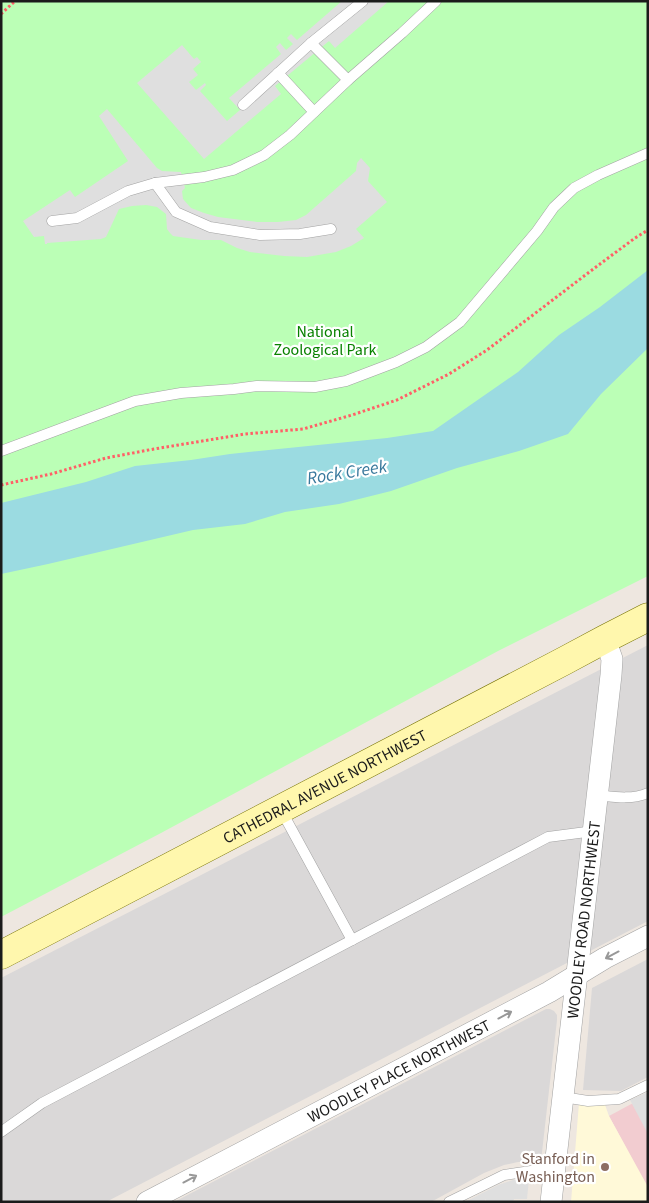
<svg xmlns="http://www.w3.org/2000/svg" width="649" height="1203" font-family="'Source Sans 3',sans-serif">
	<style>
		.residential { fill: #dad8d8 }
		.commercial { fill: #f2ccd0 }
		.education { fill: #fff9d8 }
		.park { fill: #bbffb6 }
		.parking { fill: #dfdfdf }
		.water { fill: #9bdbe1 }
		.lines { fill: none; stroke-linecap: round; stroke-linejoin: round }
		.lane-casing { stroke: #a2a2a2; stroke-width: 11 }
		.street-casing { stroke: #a2a2a2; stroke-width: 22 }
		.secondary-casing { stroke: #757100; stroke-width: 29 }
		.path { stroke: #ff6067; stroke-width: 3; stroke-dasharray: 2.5 2.5; stroke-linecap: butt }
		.lane { stroke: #fff; stroke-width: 10 }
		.street { stroke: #fff; stroke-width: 21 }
		.secondary { stroke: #fff7ad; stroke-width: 28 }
		.oneway { stroke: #989898 }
		.education-dot { fill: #8d6e63; stroke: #fff; stroke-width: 2 }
		.labels { text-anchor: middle; stroke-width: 4.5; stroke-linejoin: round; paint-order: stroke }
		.park-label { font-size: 16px; fill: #098201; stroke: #fff }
		.street-label { font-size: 16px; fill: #1b1b1b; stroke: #fff }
		.education-label { font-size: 16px; fill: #785e54; stroke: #fff; text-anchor: end }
		.water-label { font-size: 18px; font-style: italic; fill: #38789c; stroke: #fff }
	</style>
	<rect width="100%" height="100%" fill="#eee7e0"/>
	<g class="residential">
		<path d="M 648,645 L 648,921 L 106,1202 L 1,1202 L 1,978 Z"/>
		<path d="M 648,959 L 648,1077 L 621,1091 L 583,1090 L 592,988 Z"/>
		<path d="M 546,1009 L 550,1009 L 554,1011 L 557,1015 L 557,1020 L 541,1161 L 518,1162 L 504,1165 L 484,1173 L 431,1202 L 174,1202 Z"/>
	</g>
	<path class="commercial" d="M 648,1095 L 648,1189 L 609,1116 Z"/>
	<path class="education" d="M 604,1102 L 609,1116 L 648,1187 L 648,1202 L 571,1202 L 579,1103 Z"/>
	<path class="park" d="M 1,1 L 648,1 L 648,576 L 498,651 L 161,833 L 1,917 Z"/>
	<g class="parking">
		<path d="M 342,1 L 389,1 L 335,48 L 329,41 L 275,86 L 281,94 L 204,159 L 137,83 L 182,45 L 194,59 L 197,57 L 201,62 L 193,69 L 198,75 L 189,82 L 196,90 L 205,83 L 206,85 L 200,91 L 227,121 L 240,110 L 229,98 L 281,54 L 276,47 L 280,43 L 286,50 L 293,44 L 287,38 L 291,34 L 297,40 Z"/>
		<path d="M 107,109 L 157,168 L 162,171 L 181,172 L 185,188 L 182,191 L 183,199 L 191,208 L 204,213 L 218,217 L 257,222 L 278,222 L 296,220 L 306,215 L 356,171 L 357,163 L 361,158 L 370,168 L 368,181 L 387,202 L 356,229 L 364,238 L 351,246 L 336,252 L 307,257 L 284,256 L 250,252 L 237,248 L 221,240 L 201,240 L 173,236 L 170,233 L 167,229 L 166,214 L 157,207 L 146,205 L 132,206 L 119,209 L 106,237 L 101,239 L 47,243 L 47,244 L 45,244 L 44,236 L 34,237 L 23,221 L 70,190 L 75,197 L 128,161 L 99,116 Z"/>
		<path d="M 648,1092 L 648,1134 L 630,1100 Z"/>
		<path d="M 529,1179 L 527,1199 L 514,1199 L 513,1202 L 486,1202 L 486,1199 L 484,1202 L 465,1202 L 498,1185 L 513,1180 Z"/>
	</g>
	<path class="water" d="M 648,270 L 648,348 L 601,394 L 568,434 L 519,451 L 457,468 L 391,491 L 339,504 L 285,512 L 245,524 L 193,530 L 48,564 L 1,574 L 1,503 L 86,482 L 135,466 L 191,460 L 230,454 L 387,438 L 433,431 L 518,372 L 559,335 L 600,307 Z"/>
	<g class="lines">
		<g class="lane-casing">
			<g id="lane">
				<path d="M 278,73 L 314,112"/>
				<path d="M 348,80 L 311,43 L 363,1"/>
				<path d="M 243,105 L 311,43"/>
				<path d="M 155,183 L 176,212 L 210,227 L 260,235 L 300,234 L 331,229"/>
				<path d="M 52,221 L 77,218 L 128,191 L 155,183 L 204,177 L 233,170 L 264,155 L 290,135 L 348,80 L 402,33 L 436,1"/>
				<path d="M 1,451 L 135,401 L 181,393 L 234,389 L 257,386 L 315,387 L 346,381 L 396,362 L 426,347 L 460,322 L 537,231 L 554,207 L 574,188 L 598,175 L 648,153"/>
				<path d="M 597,795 C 615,797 631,800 648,793"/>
				<path d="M 281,810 L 352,940"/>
				<path d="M 563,1097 L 588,1101 L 619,1099 L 648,1085"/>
				<path d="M 1,1132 L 42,1103 L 548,837 L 594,831"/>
				<path d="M 449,1202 L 504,1175 L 531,1171 L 554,1170"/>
			</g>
		</g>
		<g class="street-casing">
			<g id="street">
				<path id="s1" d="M 147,1202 L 549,992 L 605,958 L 648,936"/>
				<path id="s2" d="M 551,1202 L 611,675 L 612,659 L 605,639"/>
			</g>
		</g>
		<g class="secondary-casing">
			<g id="secondary">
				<path id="s3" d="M 1,955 L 564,661 L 605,639 L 648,617"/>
			</g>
		</g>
		<g class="path">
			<path d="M 1,14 L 15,1"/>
			<path d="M 1,485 L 51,474 L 106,458 L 154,449 L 245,434 L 303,429 L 352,415 L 397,400 L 449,374 L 487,350 L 592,270 L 635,238 L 648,230"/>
		</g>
		<use href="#lane" class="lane"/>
		<use href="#street" class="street"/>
		<use href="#secondary" class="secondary"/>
	</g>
	<defs><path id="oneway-shaft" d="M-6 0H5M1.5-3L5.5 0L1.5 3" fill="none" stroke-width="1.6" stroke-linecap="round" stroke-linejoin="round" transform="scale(1.25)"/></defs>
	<g class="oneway">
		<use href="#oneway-shaft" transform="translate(612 955) rotate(152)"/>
		<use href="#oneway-shaft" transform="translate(505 1015) rotate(-28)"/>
		<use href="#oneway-shaft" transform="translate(190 1179) rotate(-28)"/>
	</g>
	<circle class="education-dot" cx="605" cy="1167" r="5"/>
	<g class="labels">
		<g class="park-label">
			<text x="325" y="337">National<tspan x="325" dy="18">Zoological Park</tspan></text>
		</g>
		<g class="street-label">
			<text dy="6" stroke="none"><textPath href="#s3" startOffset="365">CATHEDRAL AVENUE NORTHWEST</textPath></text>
			<text dy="6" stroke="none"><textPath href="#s2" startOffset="284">WOODLEY ROAD NORTHWEST</textPath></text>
			<text dy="6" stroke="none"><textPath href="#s1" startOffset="284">WOODLEY PLACE NORTHWEST</textPath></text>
		</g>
		<g class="education-label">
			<text x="595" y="1164">Stanford in<tspan x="595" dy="18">Washington</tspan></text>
		</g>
		<g class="water-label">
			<text transform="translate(347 472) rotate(-9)" y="6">Rock Creek</text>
		</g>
	</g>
	<rect width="649" height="1203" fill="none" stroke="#1b1b1b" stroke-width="5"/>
</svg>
